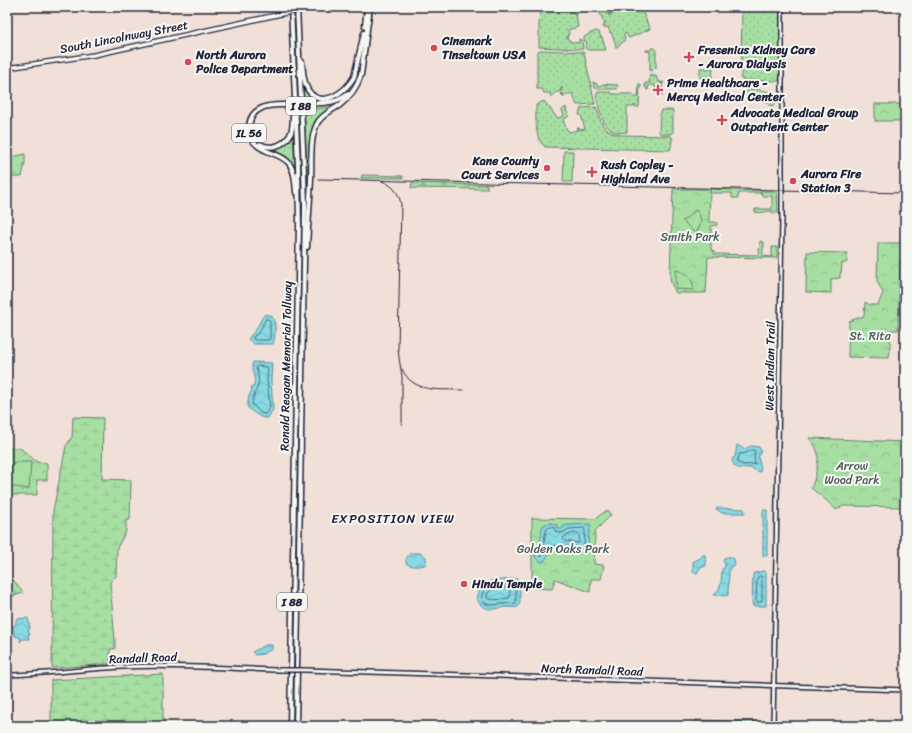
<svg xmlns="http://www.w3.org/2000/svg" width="912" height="733" font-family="Sriracha,sans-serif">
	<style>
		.grass { fill: url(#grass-dots); stroke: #64806f }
		.forest { fill: url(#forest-firs); stroke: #64806f }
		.wetland { fill: url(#wetland-marsh); stroke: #64806f }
		.park { fill: url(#park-crowns); stroke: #64806f }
		.garden { fill: #a7dfa3; stroke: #64806f }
		.water { fill: url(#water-waves); stroke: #5f909f }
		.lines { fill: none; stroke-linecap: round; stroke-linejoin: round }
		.shore { stroke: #4b6b7e; stroke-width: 1 }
		.secondary-casing { stroke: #22223b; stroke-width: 6 }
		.primary-casing { stroke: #22223b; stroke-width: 6 }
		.highway-casing { stroke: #22223b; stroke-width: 7 }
		.secondary { stroke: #f6f6f2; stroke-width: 3 }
		.primary { stroke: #f6f6f2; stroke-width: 3.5 }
		.highway { stroke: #f6f6f2; stroke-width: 4 }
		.rail { stroke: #22223b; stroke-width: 1 }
		.secondary-bridge-casing { stroke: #22223b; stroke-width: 6; stroke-linecap: butt }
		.primary-bridge-casing { stroke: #22223b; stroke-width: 6; stroke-linecap: butt }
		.highway-bridge-casing { stroke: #22223b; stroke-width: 7; stroke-linecap: butt }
		.secondary-bridge { stroke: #f6f6f2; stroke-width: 3 }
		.primary-bridge { stroke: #f6f6f2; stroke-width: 3.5 }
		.highway-bridge { stroke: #f6f6f2; stroke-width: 4 }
		.poi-dot { fill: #d1495b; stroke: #f6f6f2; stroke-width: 1.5 }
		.labels { text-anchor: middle; stroke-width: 4; stroke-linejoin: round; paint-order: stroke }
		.shield { fill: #f6f6f2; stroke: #626272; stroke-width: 1 }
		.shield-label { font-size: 11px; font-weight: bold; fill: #22223b }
		.street-label { font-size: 12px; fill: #22223b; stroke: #f6f6f2 }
		.poi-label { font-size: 12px; font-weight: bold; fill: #22223b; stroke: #f6f6f2; text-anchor: start }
		.park-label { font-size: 12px; fill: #4a5b5a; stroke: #f6f6f2 }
		.neighbourhood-label { font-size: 13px; letter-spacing: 1px; fill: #22223b; stroke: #f6f6f2 }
	</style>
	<defs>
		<pattern id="grass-dots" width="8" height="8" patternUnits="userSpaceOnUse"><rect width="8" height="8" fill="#a7dfa3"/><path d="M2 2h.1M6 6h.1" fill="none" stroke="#8fbf8d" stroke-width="1.8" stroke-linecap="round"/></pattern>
		<pattern id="forest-firs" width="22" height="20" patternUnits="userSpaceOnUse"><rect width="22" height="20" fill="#a7dfa3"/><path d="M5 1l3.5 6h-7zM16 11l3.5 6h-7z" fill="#8fbf8d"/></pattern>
		<pattern id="wetland-marsh" width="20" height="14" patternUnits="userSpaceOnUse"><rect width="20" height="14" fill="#a7dfa3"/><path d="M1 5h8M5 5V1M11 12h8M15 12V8" fill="none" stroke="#8fbf8d"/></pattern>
		<pattern id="park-crowns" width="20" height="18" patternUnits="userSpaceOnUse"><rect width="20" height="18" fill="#a7dfa3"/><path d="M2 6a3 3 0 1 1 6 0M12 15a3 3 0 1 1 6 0" fill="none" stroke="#8fbf8d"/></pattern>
		<pattern id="water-waves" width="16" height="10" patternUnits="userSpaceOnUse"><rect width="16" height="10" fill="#88d9e2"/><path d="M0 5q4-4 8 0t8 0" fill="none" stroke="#75bac3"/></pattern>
	</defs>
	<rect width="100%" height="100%" fill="#f0e0d8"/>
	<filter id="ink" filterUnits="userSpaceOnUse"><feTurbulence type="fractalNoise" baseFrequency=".025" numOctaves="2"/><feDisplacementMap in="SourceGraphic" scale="8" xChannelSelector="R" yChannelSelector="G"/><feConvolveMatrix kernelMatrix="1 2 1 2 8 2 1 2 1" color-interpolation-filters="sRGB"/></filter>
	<g filter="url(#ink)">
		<g class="grass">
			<path d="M 541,7 L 578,7 L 575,13 L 575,16 L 575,13 L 577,13 L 576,14 L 578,27 L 568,30 L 569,35 L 567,35 L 568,40 L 570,40 L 571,42 L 579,43 L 579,39 L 580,39 L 580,40 L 582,41 L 583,49 L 577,49 L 539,47 L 539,22 Z"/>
			<path d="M 603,7 C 604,10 605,14 609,14 L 609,16 L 612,14 L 609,14 L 608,7 L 623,8 L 623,7 C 630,7 639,6 644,12 L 643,13 L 650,29 L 629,38 L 628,37 L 626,33 L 624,34 L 625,40 L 617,47 L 615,47 L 616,45 L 611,32 L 610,33 L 608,27 L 604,28 L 603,26 L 605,26 L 604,24 L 606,22 L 604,23 L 598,8 Z"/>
			<path d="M 742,7 L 781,7 L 780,78 L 778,81 L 743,80 L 740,78 L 740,77 L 741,76 Z"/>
			<path d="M 596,31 L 599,32 L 601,38 L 602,37 L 606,50 L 588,50 L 586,49 L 585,45 L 587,44 L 586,41 L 584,41 L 584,37 L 591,33 Z"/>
			<path d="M 652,48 L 655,48 L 656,49 L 656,68 L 652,69 L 652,71 L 650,71 L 650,52 L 646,51 L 646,50 L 650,50 Z"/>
			<path d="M 541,50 L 583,52 L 584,53 L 595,104 L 594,104 L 594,103 L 594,104 L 577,105 L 572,93 C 567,95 565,97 562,93 L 563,96 L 564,96 L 564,98 L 560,92 L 562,89 L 562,87 L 560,91 L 555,93 L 554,95 L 551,97 L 550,94 L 551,93 L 544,93 L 542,89 L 537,89 L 537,52 Z"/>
			<path d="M 650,74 L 651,74 L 652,76 L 656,76 L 657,80 L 661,82 L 661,87 L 662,82 L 663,82 L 664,83 L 662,84 L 662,95 L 661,92 L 655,92 L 655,85 L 649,85 L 648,90 L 647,90 L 646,87 L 645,87 L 645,83 L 649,83 Z"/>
			<path d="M 593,82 L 594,82 L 595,83 L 597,84 L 597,86 L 600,86 L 603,84 L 618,85 L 617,89 L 597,89 L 594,87 Z"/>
			<path d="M 303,83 L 313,96 L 334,98 L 335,100 L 309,102 L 309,109 L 324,108 L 334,106 C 322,114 314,121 311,136 L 308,210 Z"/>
			<path d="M 639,83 L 641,85 L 641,87 L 640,87 L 639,107 L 635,107 L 635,105 L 634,107 L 627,107 L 627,132 C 603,137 600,112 596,95 L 598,92 L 611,92 L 612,94 L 631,94 L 632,93 L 634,97 L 638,97 Z"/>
			<path d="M 544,101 L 552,111 L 556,117 L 557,117 L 558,118 L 564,116 L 562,110 L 566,107 L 567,112 L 569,116 L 563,120 L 567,130 L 569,131 L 569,132 L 578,130 L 577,128 L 579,128 L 580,130 L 585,129 L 581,115 L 579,115 L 579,114 L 581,108 L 594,107 L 595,109 L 595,107 L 596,107 L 602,124 L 606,129 L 613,133 L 621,135 L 671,136 L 673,139 L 672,139 L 671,147 L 670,149 L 671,149 L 669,150 L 545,147 L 545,146 C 534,141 536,116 536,105 Z"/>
			<path d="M 661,110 L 671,110 L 673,111 L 673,132 L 671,134 L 661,134 L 659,132 L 660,113 Z"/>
			<path d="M 292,135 L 293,135 L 295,171 L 293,167 L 266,149 C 278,151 286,145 292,135 Z"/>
			<path d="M 362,175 L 403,176 L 403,178 L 361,178 Z"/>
			<path d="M 710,189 L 761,191 L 761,193 L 739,193 L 738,198 L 732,198 L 732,193 L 710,193 Z"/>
		</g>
		<g class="forest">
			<path d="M 412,183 L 487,185 L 487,189 L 411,188 Z"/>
			<path d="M 9,579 L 15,582 L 23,593 L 7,598 L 7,584 Z"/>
		</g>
		<g class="wetland">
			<path d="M 755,89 L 774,93 L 777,98 L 776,104 L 771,106 L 769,105 L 764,100 L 746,101 L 744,96 L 744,93 L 749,90 Z"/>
			<path d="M 73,417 L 103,418 L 102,479 L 131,480 L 130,520 L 126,520 L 126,531 L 117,548 L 116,576 L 110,582 L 115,640 L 115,649 L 110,649 L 110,664 L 52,668 L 53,511 L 66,446 L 72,437 Z"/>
			<path d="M 163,674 L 163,726 L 51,726 L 51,680 Z"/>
		</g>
		<g class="park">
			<path d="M 700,68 L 706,68 L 706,69 L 709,69 L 709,68 L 713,68 L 712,78 L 700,78 Z"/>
			<rect x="875" y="104" width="28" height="17"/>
			<path d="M 25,154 L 25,163 L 22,177 L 7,177 L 7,158 Z"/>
			<path d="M 673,189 L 710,189 L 709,222 L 716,222 L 717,223 L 717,225 L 711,226 L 711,250 L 714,251 L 714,254 L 759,255 L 760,241 L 764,242 L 764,247 L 763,247 L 763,256 L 772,257 L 772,247 L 777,247 L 777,258 L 709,257 L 708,258 L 706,293 L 676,293 L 671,283 L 670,276 Z"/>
			<path d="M 761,191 L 777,191 L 778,213 L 773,213 L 771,211 C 766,211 761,214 755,212 L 755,209 L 772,209 L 772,196 L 763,196 L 761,194 Z"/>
			<path d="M 878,243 L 905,243 L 905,260 L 900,260 L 898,330 L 891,330 L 889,358 L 848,357 L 849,321 L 864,316 L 865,302 L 870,305 L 878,305 L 883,293 L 877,281 Z"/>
			<path d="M 807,252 L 847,253 L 847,262 L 846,263 L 842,263 L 841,273 L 840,273 L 840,278 L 831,279 L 831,293 L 806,292 Z"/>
			<path d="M 809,438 L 905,442 L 905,507 L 843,506 L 836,510 L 826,500 L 811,488 C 815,481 818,464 818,456 C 818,449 813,443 809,438 Z"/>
			<path d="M 7,448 L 20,448 L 37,462 L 47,463 L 47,480 L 37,480 L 37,495 L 7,495 Z"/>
			<path d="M 607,510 L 611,515 L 595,531 L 594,564 L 604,565 L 601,579 L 591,579 L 590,592 L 555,579 L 552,589 L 532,588 L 532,518 L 595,519 Z"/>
			<path d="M 696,720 L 770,722 L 770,726 L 696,726 Z"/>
		</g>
		<g class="garden">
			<path d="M 564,151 L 573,151 L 572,182 L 563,182 Z"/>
			<path d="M 696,210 C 703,218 702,226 695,233 L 683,221 Z"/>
			<path d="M 676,270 C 689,273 692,277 694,290 L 676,289 Z"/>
			<path d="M 18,462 L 31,462 L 29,489 L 7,486 C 7,475 6,467 18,462 Z"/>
		</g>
		<g class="water">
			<path d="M 265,314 L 271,315 C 272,316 273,319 274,321 C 276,326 275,339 273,344 L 254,344 L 248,339 C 250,335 254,333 256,329 C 259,324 261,319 265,314 Z"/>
			<path d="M 253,362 L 272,363 L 271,380 L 273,409 L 268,418 C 259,419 254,412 247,407 L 249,396 L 252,390 L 251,387 L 253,387 C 258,377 249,371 253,362 Z"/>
			<path d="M 737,445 C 746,449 740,451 751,446 L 759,447 L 761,451 L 758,457 L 761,469 L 760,472 C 756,471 754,469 750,468 C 742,467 734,472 732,459 L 735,457 Z"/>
			<path d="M 717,508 L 744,509 L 745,513 L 722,513 L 716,509 Z"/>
			<path d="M 764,510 L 767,510 L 767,556 L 763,556 L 763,511 Z"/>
			<path d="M 551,523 L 557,525 L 558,529 L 561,529 L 567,525 L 590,524 L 591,527 C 586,534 591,547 586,551 C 578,558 561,544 552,551 C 548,553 547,558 544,561 L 541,562 L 535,557 L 535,553 L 538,549 L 540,541 L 542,528 L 545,524 Z"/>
			<path d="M 411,553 L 420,553 L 426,557 L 426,564 C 421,567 410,567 406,563 C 406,558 407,556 411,553 Z"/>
			<path d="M 703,555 L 705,555 L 706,566 L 700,568 L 697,573 L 693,572 L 693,561 L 699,559 Z"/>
			<path d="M 728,557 L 731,557 L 734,559 L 735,565 L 730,567 L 729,570 L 728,595 L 726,596 L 714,595 L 719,589 L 721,583 L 722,569 L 725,567 L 725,564 L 723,561 L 724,558 Z"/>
			<path d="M 762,571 L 765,571 L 766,572 L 766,606 L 753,606 L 752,602 L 753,574 L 754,573 L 759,572 Z"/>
			<path d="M 513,579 L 517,579 L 520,583 L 520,603 L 518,607 C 514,608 510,607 506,607 C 499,608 491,611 484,607 C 471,601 480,585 490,581 Z"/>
			<path d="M 28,618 L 30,629 L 28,630 L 30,634 L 28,634 L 29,639 L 23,639 L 20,642 L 21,638 L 15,636 L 12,626 C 16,625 16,623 16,619 Z"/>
			<path d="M 266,645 L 272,645 L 272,649 L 263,654 L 255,655 L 252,652 Z"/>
		</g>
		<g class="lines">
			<g class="shore">
				<path d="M 266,319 L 268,319 L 270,321 L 270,339 L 269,340 L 255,340 L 253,339 L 253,337 L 259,332 Z"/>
				<path d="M 258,366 L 266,367 L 268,368 L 267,380 L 270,408 L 265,414 L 261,413 L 252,404 C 254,388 263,387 256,368 Z"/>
				<path d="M 752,450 L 754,450 L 755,451 L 754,457 L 755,463 L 755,464 L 743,465 L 738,463 L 737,461 L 740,454 L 746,453 Z"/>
				<path d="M 551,527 L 554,528 L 556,532 L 561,533 L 569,529 L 584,528 L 585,530 L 584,548 C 568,553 556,534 543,556 L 541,557 L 540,554 L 544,542 L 546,530 L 548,528 Z"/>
				<path d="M 578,533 C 580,535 580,541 578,543 L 565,541 L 563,539 L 564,537 L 571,534 Z"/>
				<path d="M 760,576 L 762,578 L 762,601 L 761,602 L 757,602 L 756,601 L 757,579 L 758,577 Z"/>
				<path d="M 513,583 L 515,583 L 516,585 L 516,602 L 515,603 C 511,604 506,603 502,604 C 495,605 481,607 482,596 C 482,592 485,589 488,586 Z"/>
				<path d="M 508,588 L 510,590 L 510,597 L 509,598 C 502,599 494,601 487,598 L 487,594 L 491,590 Z"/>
			</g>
			<g class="secondary-casing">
				<g id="secondary">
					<path d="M 305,670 L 527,677 L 905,690"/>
					<path d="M 7,675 C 46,674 84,669 122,667 C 176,664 229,669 283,670"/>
					<path d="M 773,726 L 782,220 L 782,7"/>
				</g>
			</g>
			<g class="primary-casing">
				<g id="primary">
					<path d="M 308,8 L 315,7"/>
					<path d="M 7,68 L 94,55 L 281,14"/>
				</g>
			</g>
			<g class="highway-casing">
				<g id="highway">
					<path d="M 365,26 L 367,7"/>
					<path d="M 302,62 C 303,71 303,82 308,90 C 321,110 346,92 354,77 L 364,33"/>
					<path d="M 306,104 C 321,103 336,104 348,94"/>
					<path d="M 289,105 C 281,105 269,104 262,108 C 246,115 245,136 258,146 C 267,153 280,154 288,162 C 295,170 295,182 296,192"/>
					<path d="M 260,144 C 270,150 284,146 290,135 C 293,129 293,121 293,114"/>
					<path d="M 307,247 C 308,225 310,202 311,179 C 312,162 309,137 318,122 C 323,114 332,110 340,105 C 350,97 357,87 361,75 L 370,7"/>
					<path d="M 290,726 L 299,224 L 298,166 L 291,7"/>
					<path d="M 296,726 L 305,206 L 304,172 L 297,7"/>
				</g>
			</g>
			<use href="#secondary" class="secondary"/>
			<use href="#primary" class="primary"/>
			<use href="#highway" class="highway"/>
			<g class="rail">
				<path d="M 318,179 L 905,193"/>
				<path d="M 382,181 C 393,185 399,193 401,204 L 398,348 L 399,358 L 402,376 L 402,425"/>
				<path d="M 402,369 C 413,394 441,389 463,390"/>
			</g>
			<g class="secondary-bridge-casing">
				<path id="secondary-bridge" d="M 283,670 L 305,670"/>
			</g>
			<g class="primary-bridge-casing">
				<path id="primary-bridge" d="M 281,14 L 308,8"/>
			</g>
			<g class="highway-bridge-casing">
				<path id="highway-bridge" d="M 289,105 L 306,104"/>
			</g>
			<use href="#secondary-bridge" class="secondary-bridge"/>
			<use href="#primary-bridge" class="primary-bridge"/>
			<use href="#highway-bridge" class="highway-bridge"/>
		</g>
	</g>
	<g class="poi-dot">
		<circle cx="434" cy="48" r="4"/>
		<path d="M687 51h4v4h4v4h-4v4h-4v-4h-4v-4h4z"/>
		<circle cx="188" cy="62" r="4"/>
		<path d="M656 84h4v4h4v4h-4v4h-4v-4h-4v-4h4z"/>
		<path d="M720 114h4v4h4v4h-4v4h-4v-4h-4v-4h4z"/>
		<circle cx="547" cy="168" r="4"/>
		<path d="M590 166h4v4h4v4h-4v4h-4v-4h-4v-4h4z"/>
		<circle cx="793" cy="181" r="4"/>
		<circle cx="464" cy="584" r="4"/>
	</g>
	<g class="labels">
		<g class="shield">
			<rect x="286" y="97" width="30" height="18" rx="3"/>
			<rect x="232" y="124" width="34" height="18" rx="3"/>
			<rect x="277" y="593" width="30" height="18" rx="3"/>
		</g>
		<g class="shield-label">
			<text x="301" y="110">I 88</text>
			<text x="249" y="137">IL 56</text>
			<text x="292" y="606">I 88</text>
		</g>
		<g class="street-label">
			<text transform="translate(124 37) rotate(-11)" y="4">South Lincolnway Street</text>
			<text transform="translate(286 366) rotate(-89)" y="4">Ronald Reagan Memorial Tollway</text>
			<text transform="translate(770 366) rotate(-89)" y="4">West Indian Trail</text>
			<text transform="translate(143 658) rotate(-2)" y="4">Randall Road</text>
			<text transform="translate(592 670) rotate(2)" y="4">North Randall Road</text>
		</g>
		<g class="poi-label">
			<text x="442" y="45">Cinemark<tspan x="442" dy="14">Tinseltown USA</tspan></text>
			<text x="698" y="54">Fresenius Kidney Care<tspan x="698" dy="14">- Aurora Dialysis</tspan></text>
			<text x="196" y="59">North Aurora<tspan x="196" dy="14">Police Department</tspan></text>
			<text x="667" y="87">Prime Healthcare -<tspan x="667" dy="14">Mercy Medical Center</tspan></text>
			<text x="731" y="117">Advocate Medical Group<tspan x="731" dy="14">Outpatient Center</tspan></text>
			<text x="539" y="165" text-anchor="end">Kane County<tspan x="539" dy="14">Court Services</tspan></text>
			<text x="601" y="169">Rush Copley -<tspan x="601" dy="14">Highland Ave</tspan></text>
			<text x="801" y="178">Aurora Fire<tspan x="801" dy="14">Station 3</tspan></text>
			<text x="472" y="588">Hindu Temple</text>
		</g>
		<g class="park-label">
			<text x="690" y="241">Smith Park</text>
			<text x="870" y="340">St. Rita</text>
			<text x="852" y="470">Arrow<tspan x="852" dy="14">Wood Park</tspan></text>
			<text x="563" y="553">Golden Oaks Park</text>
		</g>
		<g class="neighbourhood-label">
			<text x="393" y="523">EXPOSITION VIEW</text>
		</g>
	</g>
	<rect width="912" height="733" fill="none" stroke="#f6f6f2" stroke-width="24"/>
	<rect x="12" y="12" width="888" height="709" fill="none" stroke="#22223b" stroke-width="1.5" filter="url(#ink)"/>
</svg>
